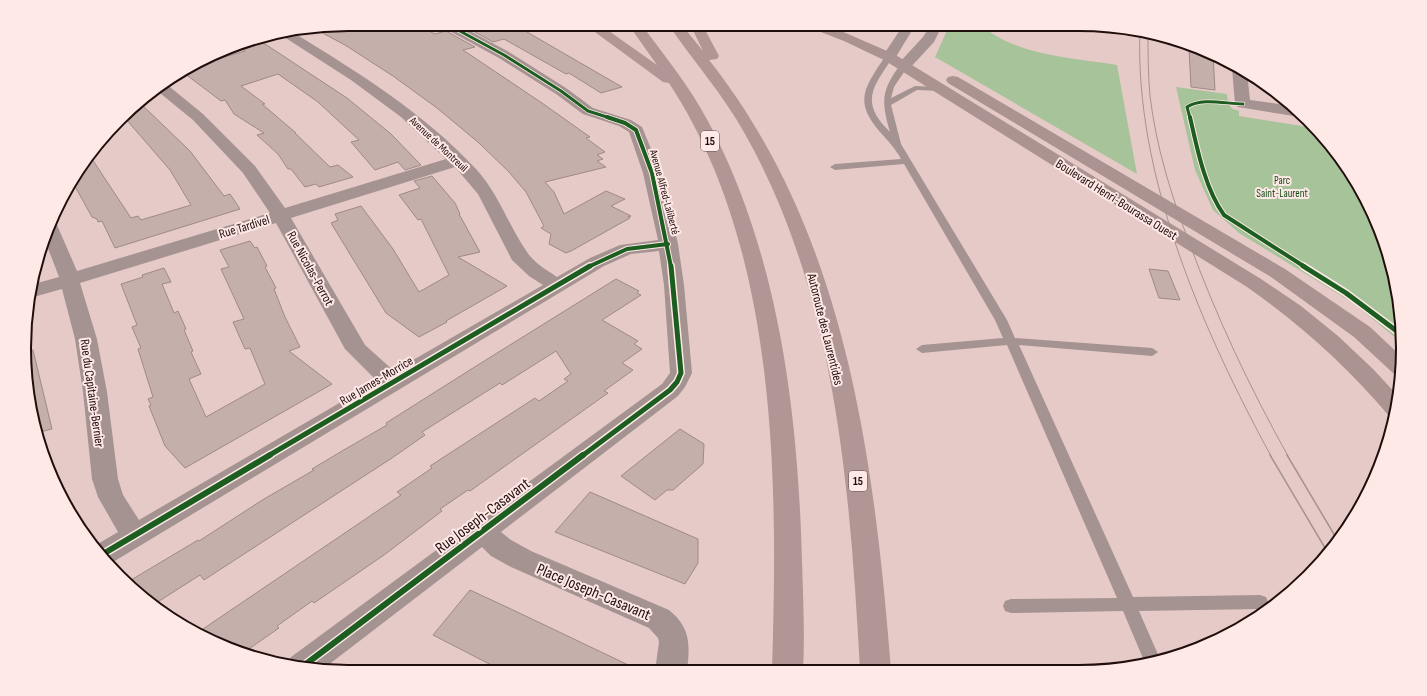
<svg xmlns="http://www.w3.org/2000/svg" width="1427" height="696" font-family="'Sofia Sans Condensed',sans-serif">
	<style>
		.green { fill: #a7c399 }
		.building { fill: #c4afaa; stroke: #9e8a86 }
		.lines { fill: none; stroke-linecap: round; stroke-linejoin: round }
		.service { fill: #a59392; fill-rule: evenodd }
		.minor { fill: #a59392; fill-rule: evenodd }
		.tertiary { fill: #a59392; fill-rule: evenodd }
		.primary { fill: #aa9391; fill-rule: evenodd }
		.motorway { fill: #b09695; fill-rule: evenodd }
		.tram-far1 { stroke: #a59391; stroke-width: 1 }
		.tram { stroke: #a59391; stroke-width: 1.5 }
		.cycleway-far3-casing { stroke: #ffe9e7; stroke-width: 4.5 }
		.cycleway-far2-casing { stroke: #ffe9e7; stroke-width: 6 }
		.cycleway-far1-casing { stroke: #ffe9e7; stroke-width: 8 }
		.cycleway-casing { stroke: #ffe9e7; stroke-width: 9 }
		.cycleway-far3 { stroke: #1b5e20; stroke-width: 3 }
		.cycleway-far2 { stroke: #1b5e20; stroke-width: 4 }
		.cycleway-far1 { stroke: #1b5e20; stroke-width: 5 }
		.cycleway { stroke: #1b5e20; stroke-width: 6 }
		.labels { text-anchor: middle; stroke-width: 4; stroke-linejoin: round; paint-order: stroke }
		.far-street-label { font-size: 11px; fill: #200e0d; stroke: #ffe9e7 }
		.far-park-label { font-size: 11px; fill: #114916; stroke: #ffe9e7 }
		.shield { fill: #ffe9e7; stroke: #63504e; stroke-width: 1 }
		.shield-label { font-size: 12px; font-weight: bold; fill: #200e0d }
		.street-label { font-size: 13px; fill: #200e0d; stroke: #ffe9e7 }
		.near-street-label { font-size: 16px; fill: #200e0d; stroke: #ffe9e7 }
		.rim { fill: none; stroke: #200e0d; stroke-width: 2 }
	</style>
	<rect width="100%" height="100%" fill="#e6cac8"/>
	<g class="green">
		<path d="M 950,24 L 980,24 C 1015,56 1073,58 1117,65 L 1137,174 L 935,57 Z"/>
		<path d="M 1176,87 L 1227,94 C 1228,104 1229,109 1239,111 L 1239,116 L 1315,128 L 1349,168 L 1378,224 L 1397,285 L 1402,343 L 1353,303 L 1239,233 L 1213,210 L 1195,170 Z"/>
	</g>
	<g class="building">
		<path d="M 348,24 L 415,24 L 435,34 L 446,31 L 475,47 L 463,50 L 542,103 L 590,137 L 586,138 L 605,152 L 597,155 L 603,159 L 597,161 L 606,167 L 545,182 L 554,192 L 564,214 L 606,191 L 625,199 L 611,206 L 631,216 L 628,217 L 630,218 L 571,251 L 566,253 L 549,244 L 551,234 L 541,228 L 544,226 L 526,192 L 509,172 L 479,143 L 437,108 L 393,76 L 345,45 L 315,29 Z"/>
		<path d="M 471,24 L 538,24 L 539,29 L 527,32 L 622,87 L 601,93 L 569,73 L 566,74 L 504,39 L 493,42 L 464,26 Z"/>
		<path d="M 262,42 L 347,98 L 391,134 L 421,165 L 405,170 L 398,162 L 375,170 L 351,142 L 359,140 L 318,102 L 278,74 L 241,86 L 265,104 L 262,104 L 296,133 L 295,133 L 330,167 L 338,165 L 353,177 L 319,187 L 316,184 L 305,187 L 291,169 L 288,169 L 278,154 L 257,135 L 264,133 L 234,114 L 225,100 L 221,101 L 184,73 L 203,63 L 245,51 L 240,48 Z"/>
		<path d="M 1189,49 L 1213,54 L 1215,90 L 1191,87 Z"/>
		<path d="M 140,103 L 190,151 L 224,196 L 230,194 L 240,209 L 115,248 L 102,221 L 98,222 L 97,219 L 92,217 L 72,181 L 78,168 L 90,156 L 131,218 L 138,216 L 141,220 L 191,205 L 170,170 L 125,118 Z"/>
		<path d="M 432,176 L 455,203 L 460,214 L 459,214 L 480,252 L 458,257 L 507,286 L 446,321 L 447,322 L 419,337 L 386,313 L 331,223 L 338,220 L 335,214 L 361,206 L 393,249 L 419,292 L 449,275 L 421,219 L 418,220 L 399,195 L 420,188 L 414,181 Z"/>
		<path d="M 250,241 L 255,248 L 257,247 L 267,266 L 265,267 L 276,288 L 274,289 L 285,317 L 300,347 L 289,351 L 332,384 L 185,468 L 165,446 L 149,406 L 151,405 L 148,399 L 153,397 L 138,349 L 141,348 L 132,327 L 137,325 L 121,284 L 143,277 L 142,275 L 164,268 L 171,282 L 162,284 L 174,313 L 178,311 L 186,329 L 184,330 L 193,351 L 191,352 L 201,374 L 189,379 L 206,417 L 265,384 L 250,348 L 245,349 L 233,322 L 244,319 L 221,269 L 229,267 L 220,250 Z"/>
		<path d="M 1149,269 L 1168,271 L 1180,300 L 1159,298 Z"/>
		<path d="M 616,279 L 639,291 L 637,293 L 641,295 L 602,320 L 638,341 L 634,344 L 642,349 L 622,363 L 633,370 L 604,391 L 608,393 L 470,491 L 468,490 L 440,509 L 442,511 L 384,555 L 314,603 L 312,601 L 277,626 L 279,628 L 243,653 L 224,647 L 197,633 L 401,495 L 397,492 L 432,468 L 430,466 L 535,398 L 539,401 L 568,381 L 564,379 L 571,374 L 556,351 L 502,385 L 500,383 L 422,432 L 425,435 L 392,458 L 204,580 L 200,575 L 153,605 L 126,583 L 198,540 L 199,541 L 264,499 L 314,470 L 312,469 L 342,451 L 387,425 L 386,423 L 473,368 Z"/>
		<path d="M 28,350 L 33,350 L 52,429 L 40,432 L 27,390 Z"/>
		<path d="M 680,429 L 704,444 L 703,464 L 673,490 L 667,490 L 655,500 L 621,476 Z"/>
		<path d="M 590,492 L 698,539 L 698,563 L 685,584 L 555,532 Z"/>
		<path d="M 470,590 L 513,610 L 641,671 L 503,671 L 433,635 Z"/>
	</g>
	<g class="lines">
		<path class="service" d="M 886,55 L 893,57 C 873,87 859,102 890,132 C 881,101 881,90 901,64 L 908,66 L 894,87 L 891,98 L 915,86 L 941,87 L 945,89 L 941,91 L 917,90 L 891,105 L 901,144 L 1007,320 L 1015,338 L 1152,348 L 1158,352 L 1152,356 L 1019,345 L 1133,597 L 1260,595 L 1266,597 L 1268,602 L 1266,607 L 1260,609 L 1139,611 L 1160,659 L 1145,663 L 1123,611 L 1011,613 L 1005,611 L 1003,606 L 1005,601 L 1011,599 L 1117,598 L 1007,345 L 922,353 L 916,349 L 922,345 L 1003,338 L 995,320 L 904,164 L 835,170 L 830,167 L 835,164 L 901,159 C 895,148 888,141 880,132 C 852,100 866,86 886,55 Z"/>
		<g class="minor">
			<path d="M 441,24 L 457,24 L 509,52 L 566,88 L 593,108 L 631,120 L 642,127 L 661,173 L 678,244 L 684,285 L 692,373 L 685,387 L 678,396 L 501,532 L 511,540 L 531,551 L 669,610 C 691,628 690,645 687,671 L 655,671 L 659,642 L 658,638 L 649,628 L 511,567 L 491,556 L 482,547 L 323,669 L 287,666 L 291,657 L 662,384 L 670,373 L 664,285 L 659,251 L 631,254 L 604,266 L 113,562 L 109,563 L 96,545 L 118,532 L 98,497 L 92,479 L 83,392 L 75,339 L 62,289 L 30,298 L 30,285 L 59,277 L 44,238 L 51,220 L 55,221 L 57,225 L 77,271 L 270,213 L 243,173 L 193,120 L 155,89 L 165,83 L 203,114 L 255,166 L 285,208 L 446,159 L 401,117 L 351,80 L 281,35 L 294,33 C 359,73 424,113 476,169 C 499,194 508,225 527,252 C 534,263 547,270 557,277 L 590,258 L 620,245 L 658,240 L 643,173 L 629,132 L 619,126 L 583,114 L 556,94 L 499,58 L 442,27 ZM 455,167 L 478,194 L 512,260 L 529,276 L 543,285 L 394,371 L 365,345 L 291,218 ZM 276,223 L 345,349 L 377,381 L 139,520 L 123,495 L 118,479 L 107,392 L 97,339 L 80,283 Z"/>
			<path d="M 1234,65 L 1247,72 L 1250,100 L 1293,106 L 1304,116 L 1300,117 L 1238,107 L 1235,104 L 1232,68 Z"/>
		</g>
		<g class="tertiary">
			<path d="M 904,24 L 916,24 L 894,60 L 884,60 L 882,57 Z"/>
			<path d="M 931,24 L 943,24 L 934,42 L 909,69 L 899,69 L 897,66 L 899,63 L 923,37 Z"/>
		</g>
		<g class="primary">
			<path d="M 807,24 L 825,24 L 894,54 L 1261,279 L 1301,306 L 1338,336 L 1373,369 L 1398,396 L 1395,418 L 1389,416 C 1347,366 1300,324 1247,287 L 884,60 L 844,41 L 808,27 Z"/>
			<path d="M 953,76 L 958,77 L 1285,269 L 1370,327 L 1402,357 L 1400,375 L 1393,373 L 1354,337 L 1271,277 L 948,83 L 946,80 L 948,77 Z"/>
		</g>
		<g class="motorway">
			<path d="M 584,24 L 599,24 L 657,65 L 628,24 L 641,24 C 665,56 690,87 709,123 C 779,256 798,412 802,561 C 803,597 805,634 803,670 L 772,670 C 778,479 778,249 669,83 L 663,82 Z"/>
			<path d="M 668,24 L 681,24 L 703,51 L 690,24 L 702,24 L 719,56 L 717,59 L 709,60 C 846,233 874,457 891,670 L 860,670 C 850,489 836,295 745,134 C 723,94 693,61 668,24 Z"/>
		</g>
		<g class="tram-far1">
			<path d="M 1140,30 C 1134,175 1203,331 1271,456"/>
			<path d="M 1148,32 C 1148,53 1148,74 1150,96 C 1156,146 1171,195 1189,242 C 1216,316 1250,388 1288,456"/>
		</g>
		<g class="tram">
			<path d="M 1270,455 L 1328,553"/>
			<path d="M 1287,455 L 1338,541"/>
		</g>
		<g class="cycleway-far3-casing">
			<g id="cycleway-far3">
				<path d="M 447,24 L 504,55 L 561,91 L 588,111 L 610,118"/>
				<path d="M 1190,118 L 1187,107 C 1202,97 1226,104 1243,104"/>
			</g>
		</g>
		<g class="cycleway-far2-casing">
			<g id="cycleway-far2">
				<path d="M 607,117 L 625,123 L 636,130 L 652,173 L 671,267"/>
				<path d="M 1190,117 C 1197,148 1205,189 1224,215 L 1305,267"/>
				<path d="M 588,267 L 627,249 L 668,244"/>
			</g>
		</g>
		<g class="cycleway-far1-casing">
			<g id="cycleway-far1">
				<path d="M 1303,266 L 1346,293 L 1402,335"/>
				<path d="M 268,456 L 590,266"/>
				<path d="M 582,456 L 670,390 L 677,382 L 681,373 L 671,266"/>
			</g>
		</g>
		<g class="cycleway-casing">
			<g id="cycleway">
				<path d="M 103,554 L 270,455"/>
				<path d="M 302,667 L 583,455"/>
			</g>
		</g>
		<use href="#cycleway-far3" class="cycleway-far3"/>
		<use href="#cycleway-far2" class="cycleway-far2"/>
		<use href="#cycleway-far1" class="cycleway-far1"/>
		<use href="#cycleway" class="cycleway"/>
	</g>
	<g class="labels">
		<g class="far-street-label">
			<text transform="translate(439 144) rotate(43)" y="4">Avenue de Montreuil</text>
			<text transform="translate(665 192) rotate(75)" y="4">Avenue Alfred-Laliberté</text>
		</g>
		<g class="far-park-label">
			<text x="1282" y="184">Parc<tspan x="1282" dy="13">Saint-Laurent</tspan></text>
		</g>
		<g class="shield">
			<rect x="701" y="131" width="18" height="20" rx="3"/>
			<rect x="849" y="471" width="18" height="20" rx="3"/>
		</g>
		<g class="shield-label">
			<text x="710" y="145">15</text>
			<text x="858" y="485">15</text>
		</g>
		<g class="street-label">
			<text transform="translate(1117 199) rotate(32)" y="5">Boulevard Henri-Bourassa Ouest</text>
			<text transform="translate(244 226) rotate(-17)" y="5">Rue Tardivel</text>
			<text transform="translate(311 268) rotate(61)" y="5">Rue Nicolas-Perrot</text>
			<text transform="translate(826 329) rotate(76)" y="5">Autoroute des Laurentides</text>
			<text transform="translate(376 380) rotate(-31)" y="5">Rue James-Morrice</text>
			<text transform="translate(93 393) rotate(82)" y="5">Rue du Capitaine-Bernier</text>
		</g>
		<g class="near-street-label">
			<text transform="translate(482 515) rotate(-37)" y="6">Rue Joseph-Casavant</text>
			<text transform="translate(594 591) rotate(23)" y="6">Place Joseph-Casavant</text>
		</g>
	</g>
	<path d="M0 0H1427V696H0ZM348 31H1079A317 317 0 0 1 1396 348V348A317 317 0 0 1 1079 665H348A317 317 0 0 1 31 348V348A317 317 0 0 1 348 31Z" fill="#ffe9e7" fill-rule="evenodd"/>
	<path class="rim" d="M348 31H1079A317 317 0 0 1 1396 348V348A317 317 0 0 1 1079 665H348A317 317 0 0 1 31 348V348A317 317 0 0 1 348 31Z"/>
</svg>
